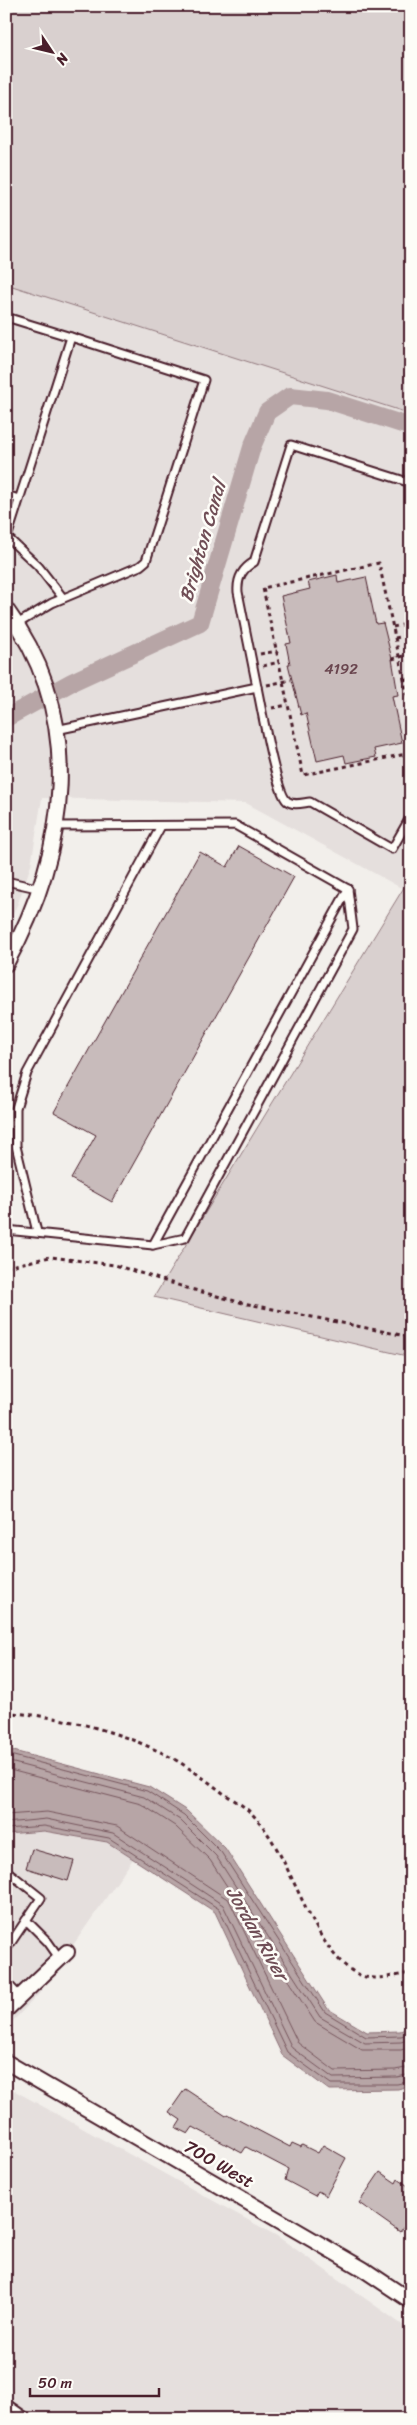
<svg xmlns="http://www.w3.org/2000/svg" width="417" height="2425" font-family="Sriracha,sans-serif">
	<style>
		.built { fill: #e5dfdd }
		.green { fill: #d9d0cf; stroke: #92787d }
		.water { fill: #b7a5a6; stroke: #8b6f75 }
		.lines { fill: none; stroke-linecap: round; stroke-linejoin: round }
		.shore { stroke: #76555c; stroke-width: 1 }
		.canal { stroke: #b7a5a6; stroke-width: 18 }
		.building { fill: #c8bbbb; stroke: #4a1f2b }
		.service-casing { stroke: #4a1f2b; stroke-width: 11 }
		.minor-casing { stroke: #4a1f2b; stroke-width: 18 }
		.path { stroke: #4a1f2b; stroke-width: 3; stroke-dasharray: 4 4; stroke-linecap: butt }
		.service { stroke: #fdfcf7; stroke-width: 7 }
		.minor { stroke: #fdfcf7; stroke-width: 14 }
		.labels { text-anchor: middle; stroke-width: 5; stroke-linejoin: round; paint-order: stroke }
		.number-label { font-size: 15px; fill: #6a464f }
		.street-label { font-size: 18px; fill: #4a1f2b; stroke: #fdfcf7 }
		.water-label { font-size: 19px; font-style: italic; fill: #704e56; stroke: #fdfcf7 }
	</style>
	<rect width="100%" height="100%" fill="#f2efeb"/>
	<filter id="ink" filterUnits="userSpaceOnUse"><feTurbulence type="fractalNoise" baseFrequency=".02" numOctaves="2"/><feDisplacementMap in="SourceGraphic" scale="10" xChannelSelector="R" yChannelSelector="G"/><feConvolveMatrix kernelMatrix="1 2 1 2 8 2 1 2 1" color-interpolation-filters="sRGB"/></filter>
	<g filter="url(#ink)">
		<g class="built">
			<path d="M 6,280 L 411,411 L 411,875 L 403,889 L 246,803 L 42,798 L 31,865 L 18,903 L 6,929 Z"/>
			<path d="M 44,1831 L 107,1842 L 133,1859 L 39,1994 L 6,2028 L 6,1834 Z"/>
			<path d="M 6,2086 L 277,2236 L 411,2331 L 411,2419 L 6,2419 Z"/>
		</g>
		<g class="green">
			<path d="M 6,6 L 411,6 L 411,414 L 6,284 Z"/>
			<path d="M 411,875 L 411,1357 L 154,1297 L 403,889 Z"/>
		</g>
		<path class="water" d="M 6,1749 L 149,1787 L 187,1811 L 225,1848 L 328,2009 L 367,2032 L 400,2031 L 411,2027 L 411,2085 L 398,2089 L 329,2090 L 282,2055 L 215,1912 L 107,1842 L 44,1831 L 6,1834 Z"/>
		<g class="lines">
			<g class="shore">
				<path d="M 6,1754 L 147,1791 L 184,1815 L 221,1852 L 325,2012 L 366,2037 L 401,2036 L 411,2033"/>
				<path d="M 6,1761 L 144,1797 L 180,1820 L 216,1856 L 320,2017 L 365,2043 L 401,2042 L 411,2039"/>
				<path d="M 6,1769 L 141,1804 L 175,1826 L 210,1860 L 315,2022 L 362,2050 L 401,2050 L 411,2047"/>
				<path d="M 6,1815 L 47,1812 L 117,1826 L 229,1900 L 298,2043 L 335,2071 L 395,2070 L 411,2067"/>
				<path d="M 6,1823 L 46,1819 L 113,1833 L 223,1905 L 292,2048 L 333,2078 L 397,2077 L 411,2074"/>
				<path d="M 6,1829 L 44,1826 L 109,1838 L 219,1909 L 287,2052 L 331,2084 L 397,2084 L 411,2081"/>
			</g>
			<path class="canal" d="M 6,718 L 72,682 L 200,623 L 252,447 L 267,412 L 290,396 L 327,400 L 411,427"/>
		</g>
		<g class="building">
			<path d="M 337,575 L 338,583 L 366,577 L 376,624 L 383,623 L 392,659 L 398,695 L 392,696 L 402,743 L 374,749 L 376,757 L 346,763 L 344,755 L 317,761 L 306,713 L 301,715 L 288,664 L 290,664 L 286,644 L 291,643 L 281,596 L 310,589 L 308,582 Z"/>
			<path d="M 239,846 L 294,877 L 112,1202 L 71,1179 L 96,1135 L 54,1112 L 200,852 L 227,867 Z"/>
			<path d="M 32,1849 L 74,1861 L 68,1881 L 26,1868 Z"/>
			<path d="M 185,2089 L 226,2116 L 227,2114 L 290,2147 L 292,2143 L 301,2147 L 302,2145 L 318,2153 L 323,2145 L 346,2158 L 326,2196 L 318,2191 L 315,2196 L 285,2180 L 288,2169 L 246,2147 L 242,2153 L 193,2127 L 188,2134 L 176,2128 L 181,2120 L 169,2112 Z"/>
			<path d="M 380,2172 L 396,2183 L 398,2179 L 411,2188 L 411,2217 L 400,2232 L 359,2203 Z"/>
		</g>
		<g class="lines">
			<g class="service-casing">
				<g id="service">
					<path d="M 6,317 L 71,337"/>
					<path d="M 6,495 L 19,499"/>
					<path d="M 8,538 L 38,566 L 63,598"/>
					<path d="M 6,541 L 71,337 L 204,380 L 146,561 L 140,566 L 52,603 L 17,624"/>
					<path d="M 257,687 C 261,706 276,792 287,801 C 294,806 302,803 310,802 L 392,849 L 411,816"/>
					<path d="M 56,730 L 257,687 L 238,592 C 237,578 242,569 254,562 L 291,445 L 411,483"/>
					<path d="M 6,881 L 41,889"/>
					<path d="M 6,1230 L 153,1245 L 348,889 L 235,825 L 57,826"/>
					<path d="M 37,1232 L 16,1146 L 16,1108 L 27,1073 L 161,826"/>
					<path d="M 153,1245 L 185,1238 L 353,929 L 348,889"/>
					<path d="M 6,1870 L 41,1898 L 6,1950"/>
					<path d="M 26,1920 L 48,1942 L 60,1959"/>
					<path d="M 6,1982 L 20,1997"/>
					<path d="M 6,2403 L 29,2419"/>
				</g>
			</g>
			<g class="minor-casing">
				<g id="minor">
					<path d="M 6,609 C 87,719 68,851 6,964"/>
					<path d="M 6,2010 L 67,1952"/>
					<path d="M 6,2062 L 363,2269 L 411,2301"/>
				</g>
			</g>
			<g class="path">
				<path d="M 393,627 L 411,623"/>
				<path d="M 395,638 L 411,635"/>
				<path d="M 260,654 L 277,651"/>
				<path d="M 392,659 L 411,654"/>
				<path d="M 263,666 L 279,662"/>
				<path d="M 404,680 L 411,678"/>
				<path d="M 267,685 L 291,680"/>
				<path d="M 272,708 L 288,705"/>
				<path d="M 411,712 L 379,563 L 263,588 L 303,775 L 411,753"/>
				<path d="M 6,1267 L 50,1257 L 115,1265 L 187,1288 L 243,1303 L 411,1337"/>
				<path d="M 6,1713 C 53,1714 114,1730 156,1750 C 181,1761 202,1777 223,1793 C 232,1799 243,1805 251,1813 C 293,1853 311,1956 362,1976 C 376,1981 397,1975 411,1973"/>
			</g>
			<use href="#service" class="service"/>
			<use href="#minor" class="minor"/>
		</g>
	</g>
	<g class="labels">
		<g class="number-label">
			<text x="341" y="674">4192</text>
		</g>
		<g class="street-label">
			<text transform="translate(219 2164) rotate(30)" y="6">700 West</text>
		</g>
		<g class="water-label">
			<text transform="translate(202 541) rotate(-74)" y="7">Brighton Canal</text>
			<text transform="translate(258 1933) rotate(60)" y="7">Jordan River</text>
		</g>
	</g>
	<rect width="417" height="2425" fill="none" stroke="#fdfcf7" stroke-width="25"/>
	<rect x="12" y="12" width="392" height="2400" fill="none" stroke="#4a1f2b" stroke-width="2" filter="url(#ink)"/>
	<g transform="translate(52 52) rotate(125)" stroke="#fdfcf7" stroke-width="4" paint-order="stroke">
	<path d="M0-4L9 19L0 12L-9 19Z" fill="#4a1f2b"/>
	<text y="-8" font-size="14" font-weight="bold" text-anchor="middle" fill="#4a1f2b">N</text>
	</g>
	<path d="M30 2388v8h129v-8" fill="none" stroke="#4a1f2b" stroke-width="2.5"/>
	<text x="38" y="2388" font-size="15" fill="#4a1f2b" stroke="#fdfcf7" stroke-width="4" paint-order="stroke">50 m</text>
</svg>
